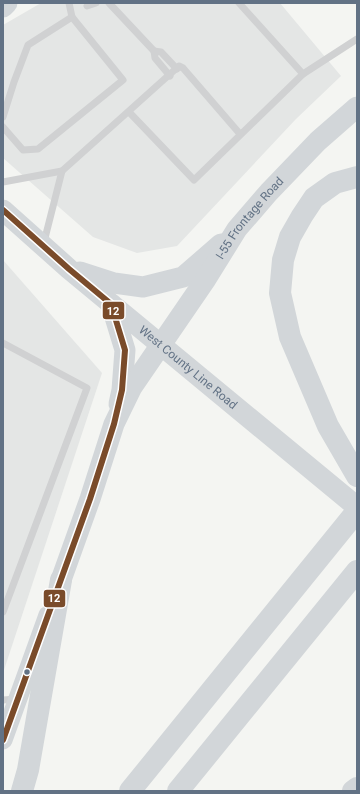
<svg xmlns="http://www.w3.org/2000/svg" width="360" height="794" font-family="Roboto,sans-serif">
	<style>
		.built { fill: #e4e6e5 }
		.lines { fill: none; stroke-linecap: round; stroke-linejoin: round }
		.lane { stroke: #d0d1d2; stroke-width: 7 }
		.secondary { stroke: #d2d6d9; stroke-width: 19 }
		.primary { stroke: #d2d6d9; stroke-width: 21 }
		.highway { stroke: #d2d6d9; stroke-width: 22 }
		.bus-1-casing { stroke: #fff; stroke-width: 9 }
		.bus-1 { stroke: #7a4b2a; stroke-width: 6 }
		.bus-dot { fill: #627285; stroke: #fff; stroke-width: 1.5 }
		.labels { text-anchor: middle; stroke-width: 4; stroke-linejoin: round; paint-order: stroke }
		.street-label { font-size: 12px; fill: #627285; stroke: #fff }
		.line-badge { stroke: #fff; stroke-width: 1.5 }
		.badge-label { font-size: 11px; text-anchor: middle; font-weight: bold; fill: #fff }
	</style>
	<rect width="100%" height="100%" fill="#f4f5f2"/>
	<g class="built">
		<path d="M 41,3 L 280,3 L 341,76 L 296,119 L 177,246 L 137,253 L 93,237 L 3,158 L 3,25 Z"/>
		<path d="M 3,260 L 102,373 L 3,673 Z"/>
	</g>
	<g class="lines">
		<g class="lane">
			<path d="M 109,3 L 154,51 L 155,58 L 170,76"/>
			<path d="M 239,3 L 303,74 L 357,39"/>
			<path d="M 87,6 L 96,3"/>
			<path d="M 154,51 L 161,52 L 177,69"/>
			<path d="M 129,112 L 194,180 L 303,74"/>
			<path d="M 3,117 L 14,82 L 28,45 L 72,17"/>
			<path d="M 3,127 L 23,150 L 38,149 L 123,80 L 72,17 L 69,3"/>
			<path d="M 3,182 L 62,171"/>
			<path d="M 44,242 L 62,171 L 179,66 L 183,68 L 240,134"/>
			<path d="M 3,343 L 87,388 L 3,612"/>
			<path d="M 3,700 L 17,699"/>
		</g>
		<path class="secondary" d="M 3,740 L 48,615"/>
		<g class="primary">
			<path d="M 3,7 L 7,3"/>
			<path id="s1" d="M 3,210 L 69,269 L 357,507"/>
			<path d="M 80,272 L 114,283 L 143,287 L 183,277 L 221,244"/>
			<path d="M 111,304 L 125,350 L 122,390 L 119,404"/>
			<path id="s2" d="M 61,580 L 90,499 L 114,424 L 132,387 L 206,279 L 237,229 L 269,192 L 318,141 L 357,107"/>
		</g>
		<g class="highway">
			<path d="M 357,177 L 335,183 L 314,198 L 302,216 L 290,237 L 283,260 L 280,293 L 290,337 L 328,426 L 357,476"/>
			<path d="M 22,791 L 28,770 L 61,580"/>
			<path d="M 130,791 L 357,511"/>
			<path d="M 178,791 L 357,571"/>
			<path d="M 353,791 L 357,788"/>
		</g>
		<g class="bus-1-casing">
			<path id="bus-1" d="M 3,210 L 69,269 L 111,304 L 125,350 L 122,390 L 114,424 L 90,499 L 3,740"/>
		</g>
		<use href="#bus-1" class="bus-1"/>
	</g>
	<circle class="bus-dot" cx="27" cy="672" r="3.5"/>
	<g class="labels">
		<g class="street-label">
			<text dy="4" stroke="none"><textPath href="#s2" startOffset="412">I-55 Frontage Road</textPath></text>
			<text dy="4" stroke="none"><textPath href="#s1" startOffset="243">West County Line Road</textPath></text>
		</g>
	</g>
	<g class="line-badge">
		<rect x="102" y="301" width="23" height="19" rx="4" fill="#7a4b2a"/>
		<rect x="43" y="589" width="23" height="19" rx="4" fill="#7a4b2a"/>
	</g>
	<g class="badge-label">
		<text x="113" y="315">12</text>
		<text x="54" y="602">12</text>
	</g>
	<rect width="360" height="794" fill="none" stroke="#627285" stroke-width="8"/>
</svg>
